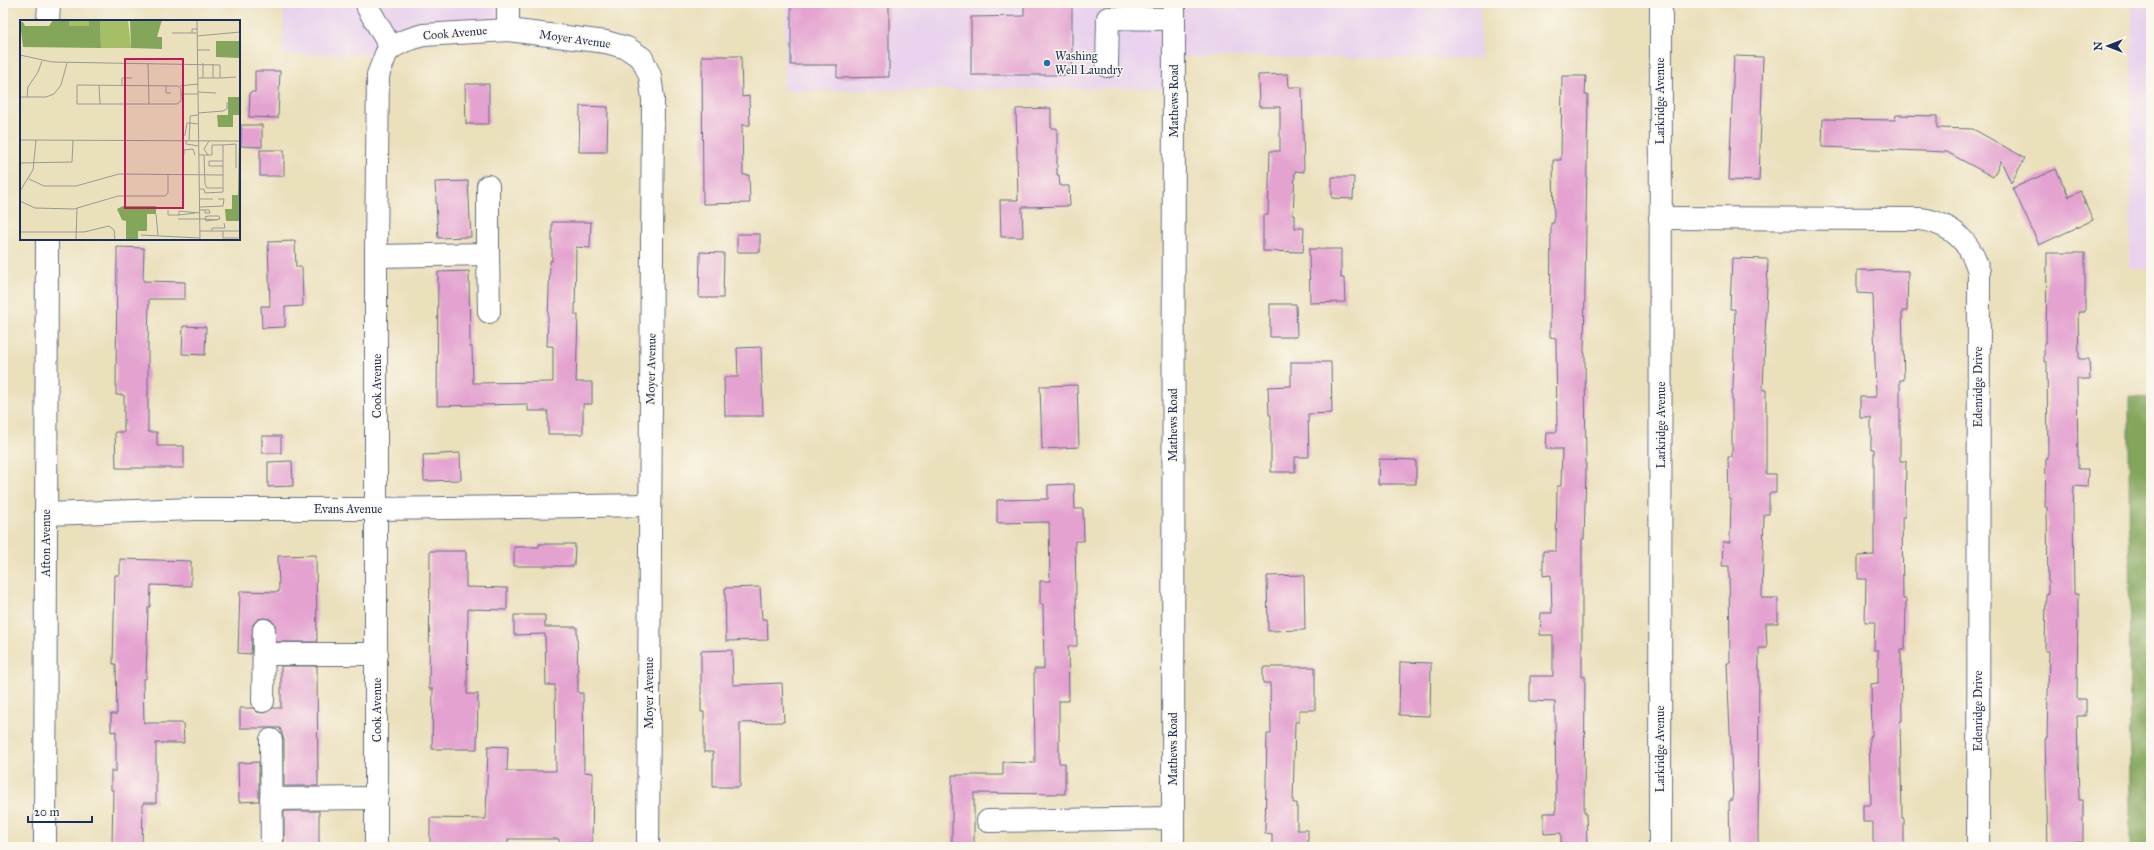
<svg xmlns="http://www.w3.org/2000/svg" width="2154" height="850" font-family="'IM FELL Great Primer',serif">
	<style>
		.built { fill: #e9d2ed }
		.forest { fill: #83a65a; stroke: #4f6a5c }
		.building { fill: #e4a2d0 }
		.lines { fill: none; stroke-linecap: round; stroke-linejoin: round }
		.minor-casing { stroke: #646d7f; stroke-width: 24 }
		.minor { stroke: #fff; stroke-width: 22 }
		.poi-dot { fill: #1f6fb2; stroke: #fbf7ec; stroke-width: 1.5 }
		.labels { text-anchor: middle; stroke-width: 3; stroke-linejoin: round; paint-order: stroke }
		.street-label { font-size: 12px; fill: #1b2f5e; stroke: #fbf7ec }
		.poi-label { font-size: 12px; fill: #1b2f5e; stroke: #fbf7ec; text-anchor: start }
		.inset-road { fill: none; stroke: #989996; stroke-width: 1 }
		.view { fill: #c2185b; fill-opacity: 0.15; stroke: #c2185b; stroke-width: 2 }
		.inset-edge { fill: none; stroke: #1b2f5e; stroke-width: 2 }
	</style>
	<rect width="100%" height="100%" fill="#fbf7ec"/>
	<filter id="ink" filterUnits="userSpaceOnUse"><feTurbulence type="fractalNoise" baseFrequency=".025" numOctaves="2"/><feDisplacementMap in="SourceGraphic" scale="8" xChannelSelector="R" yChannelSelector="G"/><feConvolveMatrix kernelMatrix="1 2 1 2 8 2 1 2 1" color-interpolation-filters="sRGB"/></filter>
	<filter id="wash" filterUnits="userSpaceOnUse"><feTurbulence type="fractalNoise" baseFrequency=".012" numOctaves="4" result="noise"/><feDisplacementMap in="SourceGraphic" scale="16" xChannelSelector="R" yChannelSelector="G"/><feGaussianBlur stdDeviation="0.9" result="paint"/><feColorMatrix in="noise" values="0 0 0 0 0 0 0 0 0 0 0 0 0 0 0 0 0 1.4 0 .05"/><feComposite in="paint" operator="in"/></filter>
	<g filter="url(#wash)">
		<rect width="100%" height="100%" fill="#ebe0bc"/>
		<g class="built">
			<path d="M 283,3 L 508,3 L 508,30 L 464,31 L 386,54 L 283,55 Z"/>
			<path d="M 786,3 L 1480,3 L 1480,59 L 1174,57 L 1174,88 L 783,91 Z"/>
			<path d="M 2132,3 L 2151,3 L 2151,269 L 2130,269 Z"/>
		</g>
		<path class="forest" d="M 2129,397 L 2151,398 L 2151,847 L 2130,847 Z"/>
		<g id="blocks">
			<g class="building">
				<path d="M 791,3 L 889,3 L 889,77 L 837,78 L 837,65 L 791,65 Z"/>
				<path d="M 1024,3 L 1072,3 L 1072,75 L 971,75 L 971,17 L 1024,16 Z"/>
				<path d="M 702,56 L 741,56 L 742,97 L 749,96 L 750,125 L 742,125 L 743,175 L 749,175 L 750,203 L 703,204 Z"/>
				<path d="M 1734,56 L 1763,57 L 1759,181 L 1729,180 Z"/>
				<path d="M 255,71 L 280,71 L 278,118 L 249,117 L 250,92 L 255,92 Z"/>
				<path d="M 1288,74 L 1289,87 L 1302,87 L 1304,172 L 1295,171 L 1293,215 L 1295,215 L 1295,228 L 1304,228 L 1303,252 L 1263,251 L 1263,215 L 1268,215 L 1270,151 L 1280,151 L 1280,107 L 1259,107 L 1258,75 Z"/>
				<path d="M 1562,76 L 1586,76 L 1585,95 L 1588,95 L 1584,353 L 1585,353 L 1586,472 L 1584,539 L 1582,539 L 1582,676 L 1585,676 L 1584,812 L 1586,812 L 1587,847 L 1561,847 L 1561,833 L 1544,834 L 1544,813 L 1556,813 L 1555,702 L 1530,701 L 1530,676 L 1553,676 L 1553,635 L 1540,635 L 1541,613 L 1552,613 L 1551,575 L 1543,576 L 1543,551 L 1556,551 L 1557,486 L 1561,486 L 1562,449 L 1546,449 L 1547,432 L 1557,432 L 1556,338 L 1550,337 L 1551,223 L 1554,223 L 1553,160 L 1561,160 Z"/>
				<path d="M 465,84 L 489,84 L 489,124 L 466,124 Z"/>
				<path d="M 580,106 L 608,107 L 607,152 L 579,152 Z"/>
				<path d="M 1051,108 L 1051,128 L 1057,128 L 1057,175 L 1059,175 L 1060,186 L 1069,186 L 1070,206 L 1022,207 L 1023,237 L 1001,237 L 1000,200 L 1018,200 L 1016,109 Z"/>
				<path d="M 1896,115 L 1937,116 L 1937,128 L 1973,129 L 2025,158 L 2011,183 L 2001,161 L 1993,177 L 1947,152 L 1822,147 L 1823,119 L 1895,120 Z"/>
				<path d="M 241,125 L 262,125 L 262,147 L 241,146 Z"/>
				<rect x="260" y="150" width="24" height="26"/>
				<path d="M 2056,169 L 2069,197 L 2080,191 L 2093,220 L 2039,245 L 2013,188 Z"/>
				<path d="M 1332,177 L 1354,177 L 1353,199 L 1332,198 Z"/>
				<path d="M 468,181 L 471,237 L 438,238 L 435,182 Z"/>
				<path d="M 552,222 L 591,222 L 590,248 L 576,247 L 575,315 L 578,315 L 576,382 L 592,382 L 592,404 L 583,404 L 583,434 L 548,434 L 548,411 L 528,411 L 528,404 L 437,406 L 438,272 L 469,271 L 470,347 L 472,347 L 473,383 L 553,382 L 553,346 L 547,346 L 550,261 L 552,261 Z"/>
				<rect x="737" y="234" width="23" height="18"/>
				<path d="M 295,241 L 296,267 L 302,267 L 303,306 L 285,307 L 285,327 L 262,328 L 261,306 L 270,306 L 268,242 Z"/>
				<path d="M 117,247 L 144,248 L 143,281 L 185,282 L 185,299 L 149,299 L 148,344 L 148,432 L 157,432 L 157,446 L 184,446 L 184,468 L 116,468 L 115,432 L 124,432 L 124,395 L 116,395 Z"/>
				<path d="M 1309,249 L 1341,249 L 1341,278 L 1344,278 L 1345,302 L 1310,303 Z"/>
				<path d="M 700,252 L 724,253 L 723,298 L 699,298 Z"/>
				<path d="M 2047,253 L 2085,253 L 2085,312 L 2078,312 L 2079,359 L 2089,359 L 2090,379 L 2077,379 L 2078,469 L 2088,469 L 2087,487 L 2074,486 L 2073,508 L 2074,594 L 2078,594 L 2077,699 L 2086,699 L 2086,716 L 2077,716 L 2079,800 L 2083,800 L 2083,842 L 2073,842 L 2073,847 L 2048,847 L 2045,739 L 2047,739 L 2049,651 L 2045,651 L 2046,593 L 2048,593 L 2047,507 L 2045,507 L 2046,458 L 2048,458 L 2047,362 L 2044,362 L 2044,343 L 2046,343 Z"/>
				<path d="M 1732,258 L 1768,259 L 1763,390 L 1766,390 L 1766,474 L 1776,474 L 1776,493 L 1769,493 L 1769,514 L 1764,514 L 1762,598 L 1778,598 L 1778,623 L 1766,623 L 1767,648 L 1759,648 L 1758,847 L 1730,847 L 1729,800 L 1733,800 L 1727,663 L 1730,663 L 1729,566 L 1722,566 L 1723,542 L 1730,542 L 1731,499 L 1729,499 L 1728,457 L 1732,457 L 1732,390 L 1733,390 L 1735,309 L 1730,309 Z"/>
				<path d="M 1857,270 L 1908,271 L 1907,311 L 1902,311 L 1904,380 L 1900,380 L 1900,461 L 1906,461 L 1905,517 L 1902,517 L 1903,599 L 1906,599 L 1905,650 L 1901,650 L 1902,721 L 1900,721 L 1902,818 L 1904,818 L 1904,847 L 1873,847 L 1873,822 L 1863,822 L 1863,805 L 1871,805 L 1869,736 L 1872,736 L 1871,684 L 1878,683 L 1878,650 L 1874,650 L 1875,622 L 1865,622 L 1866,579 L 1858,579 L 1858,556 L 1874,555 L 1874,449 L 1871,449 L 1871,418 L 1860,418 L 1860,397 L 1876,397 L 1873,294 L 1857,293 Z"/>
				<path d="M 1270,304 L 1296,304 L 1297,337 L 1270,337 Z"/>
				<path d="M 183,326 L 206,327 L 205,355 L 182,354 Z"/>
				<path d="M 761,347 L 763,416 L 725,416 L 724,377 L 738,377 L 737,348 Z"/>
				<path d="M 1291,362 L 1331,362 L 1332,413 L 1308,414 L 1309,457 L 1295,457 L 1295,472 L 1271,472 L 1271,415 L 1269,415 L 1268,387 L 1291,386 Z"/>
				<path d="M 1077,385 L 1079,447 L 1042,449 L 1040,386 Z"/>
				<rect x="262" y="436" width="19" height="17"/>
				<path d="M 460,453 L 461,480 L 424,481 L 423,455 Z"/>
				<path d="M 1379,459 L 1416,460 L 1416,484 L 1378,484 Z"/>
				<path d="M 292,461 L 293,486 L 268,487 L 268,462 Z"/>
				<path d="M 1074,484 L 1075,509 L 1083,509 L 1084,541 L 1075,541 L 1077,646 L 1068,646 L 1069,701 L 1059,701 L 1059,763 L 1065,763 L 1065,794 L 974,793 L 974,847 L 952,847 L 952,775 L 1003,775 L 1003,762 L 1035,763 L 1034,669 L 1044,669 L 1043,604 L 1040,604 L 1040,581 L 1050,581 L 1049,522 L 997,523 L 997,500 L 1048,499 L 1048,485 Z"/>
				<path d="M 539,544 L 575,544 L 574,566 L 514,566 L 514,547 L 539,547 Z"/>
				<path d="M 430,551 L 466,551 L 466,587 L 507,588 L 507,610 L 468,609 L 467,694 L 478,694 L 477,749 L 432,749 L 433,689 L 429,689 Z"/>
				<path d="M 316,555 L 317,642 L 276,642 L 275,624 L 270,619 L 264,618 L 258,619 L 253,624 L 251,654 L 238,653 L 240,591 L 279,592 L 278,556 Z"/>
				<path d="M 120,559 L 191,561 L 191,586 L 151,585 L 150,607 L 148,607 L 146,679 L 143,679 L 144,723 L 183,723 L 184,743 L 156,743 L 156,803 L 143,803 L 142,847 L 112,847 L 113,790 L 111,790 L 111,771 L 116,771 L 116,731 L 111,732 L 111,714 L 117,714 L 116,664 L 113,664 L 115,575 L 120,575 Z"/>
				<path d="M 1304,575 L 1305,630 L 1268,631 L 1267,576 Z"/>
				<path d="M 760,587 L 762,619 L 767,619 L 768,640 L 726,641 L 725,588 Z"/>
				<path d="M 514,615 L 545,615 L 545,627 L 577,627 L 578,693 L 583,693 L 584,772 L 593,773 L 592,847 L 559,847 L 559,839 L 508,839 L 508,847 L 430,847 L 430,818 L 486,819 L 488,746 L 508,747 L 507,771 L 556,771 L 555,685 L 546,685 L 545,634 L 514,635 Z"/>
				<path d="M 732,650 L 733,685 L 782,683 L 784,722 L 740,723 L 740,787 L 713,787 L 713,752 L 704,752 L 704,712 L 701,712 L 701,651 Z"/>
				<path d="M 1400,662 L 1431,663 L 1430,716 L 1399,715 Z"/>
				<path d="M 281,666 L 317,666 L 318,786 L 284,786 L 284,740 L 280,728 L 240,728 L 240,708 L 253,708 L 257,712 L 263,713 L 273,708 L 281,708 Z"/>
				<path d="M 1263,667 L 1315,667 L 1315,710 L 1299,710 L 1299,722 L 1295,722 L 1293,803 L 1297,803 L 1297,830 L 1308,830 L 1308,847 L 1272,847 L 1272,834 L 1265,833 L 1267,734 L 1271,734 L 1270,683 L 1263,683 Z"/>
				<path d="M 259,762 L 259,801 L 239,802 L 238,763 Z"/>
				<rect x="284" y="811" width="35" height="36"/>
			</g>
		</g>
	</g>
	<g filter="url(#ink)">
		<use href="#blocks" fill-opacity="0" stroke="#646d7f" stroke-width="1"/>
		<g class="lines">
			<g class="minor-casing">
				<g id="minor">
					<path d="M 367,3 L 368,8 L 391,48"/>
					<path d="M 508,3 L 508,30"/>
					<path d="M 48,21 L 49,3"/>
					<path d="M 1107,66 L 1108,18 L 1174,19"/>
					<path d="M 1660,218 L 1920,219 C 1951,223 1971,242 1979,272 L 1978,847"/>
					<path d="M 488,254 L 489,312"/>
					<path d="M 376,256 L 488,254 L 488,186"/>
					<path d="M 46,514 L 195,509 L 378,509 L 650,505"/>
					<path d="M 264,654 L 377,654"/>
					<path d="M 263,701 L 264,630"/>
					<path d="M 271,740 L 272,847"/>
					<path d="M 271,799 L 377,798"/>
					<path d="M 988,821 L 1173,818"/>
					<path d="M 45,847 L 47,239"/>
					<path d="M 376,847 L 376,249 L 378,75 L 386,54 L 391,48 L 404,41 L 423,35 L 508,30 L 606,42 L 627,48 L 642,58 L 650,76 L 653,99 L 648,847"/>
					<path d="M 1173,847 L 1174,3"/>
					<path d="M 1660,847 L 1661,3"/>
				</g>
			</g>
			<use href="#minor" class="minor"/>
		</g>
	</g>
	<circle class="poi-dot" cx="1047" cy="63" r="4"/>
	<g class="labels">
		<g class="street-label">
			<text transform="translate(455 33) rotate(-5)" y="4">Cook Avenue</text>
			<text transform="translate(575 39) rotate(8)" y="4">Moyer Avenue</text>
			<text transform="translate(1174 101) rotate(-90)" y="4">Mathews Road</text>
			<text transform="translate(1660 101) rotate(-90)" y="4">Larkridge Avenue</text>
			<text transform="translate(651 369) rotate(-89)" y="4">Moyer Avenue</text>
			<text transform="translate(377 386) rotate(-90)" y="4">Cook Avenue</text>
			<text transform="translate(1978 387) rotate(-90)" y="4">Edenridge Drive</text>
			<text transform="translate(1173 425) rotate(-90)" y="4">Mathews Road</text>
			<text transform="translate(1661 425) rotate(-90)" y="4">Larkridge Avenue</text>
			<text x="348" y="513">Evans Avenue</text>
			<text transform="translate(46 543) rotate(-90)" y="4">Afton Avenue</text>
			<text transform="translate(649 693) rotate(-90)" y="4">Moyer Avenue</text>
			<text transform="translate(377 710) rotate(-90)" y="4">Cook Avenue</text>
			<text transform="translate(1978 711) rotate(-90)" y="4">Edenridge Drive</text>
			<text transform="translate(1173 749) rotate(-90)" y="4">Mathews Road</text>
			<text transform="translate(1660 749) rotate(-90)" y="4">Larkridge Avenue</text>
		</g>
		<g class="poi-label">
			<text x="1055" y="60">Washing<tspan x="1055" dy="14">Well Laundry</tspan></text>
		</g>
	</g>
	<g transform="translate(20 20)">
		<rect width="220" height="220" fill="#ebe0bc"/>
		<path d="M 49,0 L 69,0 L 69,6 L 49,6 ZM 80,0 L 108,0 L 111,28 L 81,28 Z" fill="#a4bf65"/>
		<path d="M 33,0 L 49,0 L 49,6 L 69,6 L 69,0 L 80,0 L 81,28 L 3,27 L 0,2 L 3,2 L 5,6 L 29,6 ZM 110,0 L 142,0 L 137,17 L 142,17 L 142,29 L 111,28 ZM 196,21 L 220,21 L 220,38 L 196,37 ZM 208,77 L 220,77 L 220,95 L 213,95 L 213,107 L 198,107 L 197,95 L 208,95 ZM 219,121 L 220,201 L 206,201 L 205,189 L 212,189 L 212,175 L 218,175 ZM 103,186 L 136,186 L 136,194 L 127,194 L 127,211 L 118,211 L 118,220 L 106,220 L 106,201 L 102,200 L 97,189 Z" fill="#83a65a"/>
		<path class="inset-road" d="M 177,0 L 180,220M 177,9 L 172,9 L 172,13 L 177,13M 152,13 L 172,13M 177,16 L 220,12M 177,30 L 190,30M 0,35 L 32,42 L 200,45 L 200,58 L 178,58M 128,43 L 129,84M 183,43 L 183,58M 193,44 L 193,58M 200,58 L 216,57M 57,65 L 158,66 L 161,69 L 161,81 L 157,84 L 57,84 ZM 79,65 L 80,84M 102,65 L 102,58 L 112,58M 146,65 L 146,73 L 151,73M 160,66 L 178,64M 178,72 L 196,73M 161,74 L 178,74M 0,77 L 26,77 L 34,74 L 41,65 L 47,43M 7,77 L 8,67 L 18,52 L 22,41M 178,93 L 203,91 L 207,89 L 207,82M 178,95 L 170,96 L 170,103 L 178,104M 162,116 L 165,115 L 167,103 L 170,103 L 169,120M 0,120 L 220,121M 166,120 L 166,124 L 179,126M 216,124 L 216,148M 203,125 L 216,124M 164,135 L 164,130 L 173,129 L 175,135M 179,135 L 192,135 L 192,125 L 203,125 L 203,172 L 185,173 L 184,169 L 179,169M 184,135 L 185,164 L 187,168 L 203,168M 188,135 L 184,129 L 189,121M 203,141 L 189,141 L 189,146 L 203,146M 0,143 L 52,142 L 53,120M 9,159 L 24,166 L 56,166 L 99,154 L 203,155M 0,171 L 13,150 L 16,120M 180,179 L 193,179M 0,181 L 15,188 L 54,189 L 98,176 L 145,176 L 148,173 L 148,154M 180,187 L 203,186 L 204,179 L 198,179M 148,190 L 148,195 L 159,195M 180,190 L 189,190 L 190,193 L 185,193 L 185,190M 175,193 L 159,195 L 159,191 L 180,193M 136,194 L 138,215M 188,196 L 199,196 L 200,199 L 186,201 L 185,197 ZM 158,199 L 185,199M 185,199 L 198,200M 180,211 L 220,211M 192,211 L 192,208 L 205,208 L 204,203M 203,211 L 203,218 L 218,218M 0,212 L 64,212 L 89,206 L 94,210 L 95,220M 121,215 L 180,218M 56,220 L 57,188"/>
		<path class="view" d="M 105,39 L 163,39 L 163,188 L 105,188 Z"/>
		<rect width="220" height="220" class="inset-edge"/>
	</g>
	<rect width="2154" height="850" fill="none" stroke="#fbf7ec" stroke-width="16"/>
	<g transform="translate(2108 46) rotate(270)" stroke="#fbf7ec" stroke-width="3" paint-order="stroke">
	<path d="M0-3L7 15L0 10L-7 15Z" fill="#1b2f5e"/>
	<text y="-6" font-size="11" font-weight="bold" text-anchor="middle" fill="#1b2f5e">N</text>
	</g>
	<path d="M28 816v6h64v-6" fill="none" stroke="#1b2f5e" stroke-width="2"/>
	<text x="34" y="816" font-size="12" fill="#1b2f5e" stroke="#fbf7ec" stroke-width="3" paint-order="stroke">20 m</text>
</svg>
